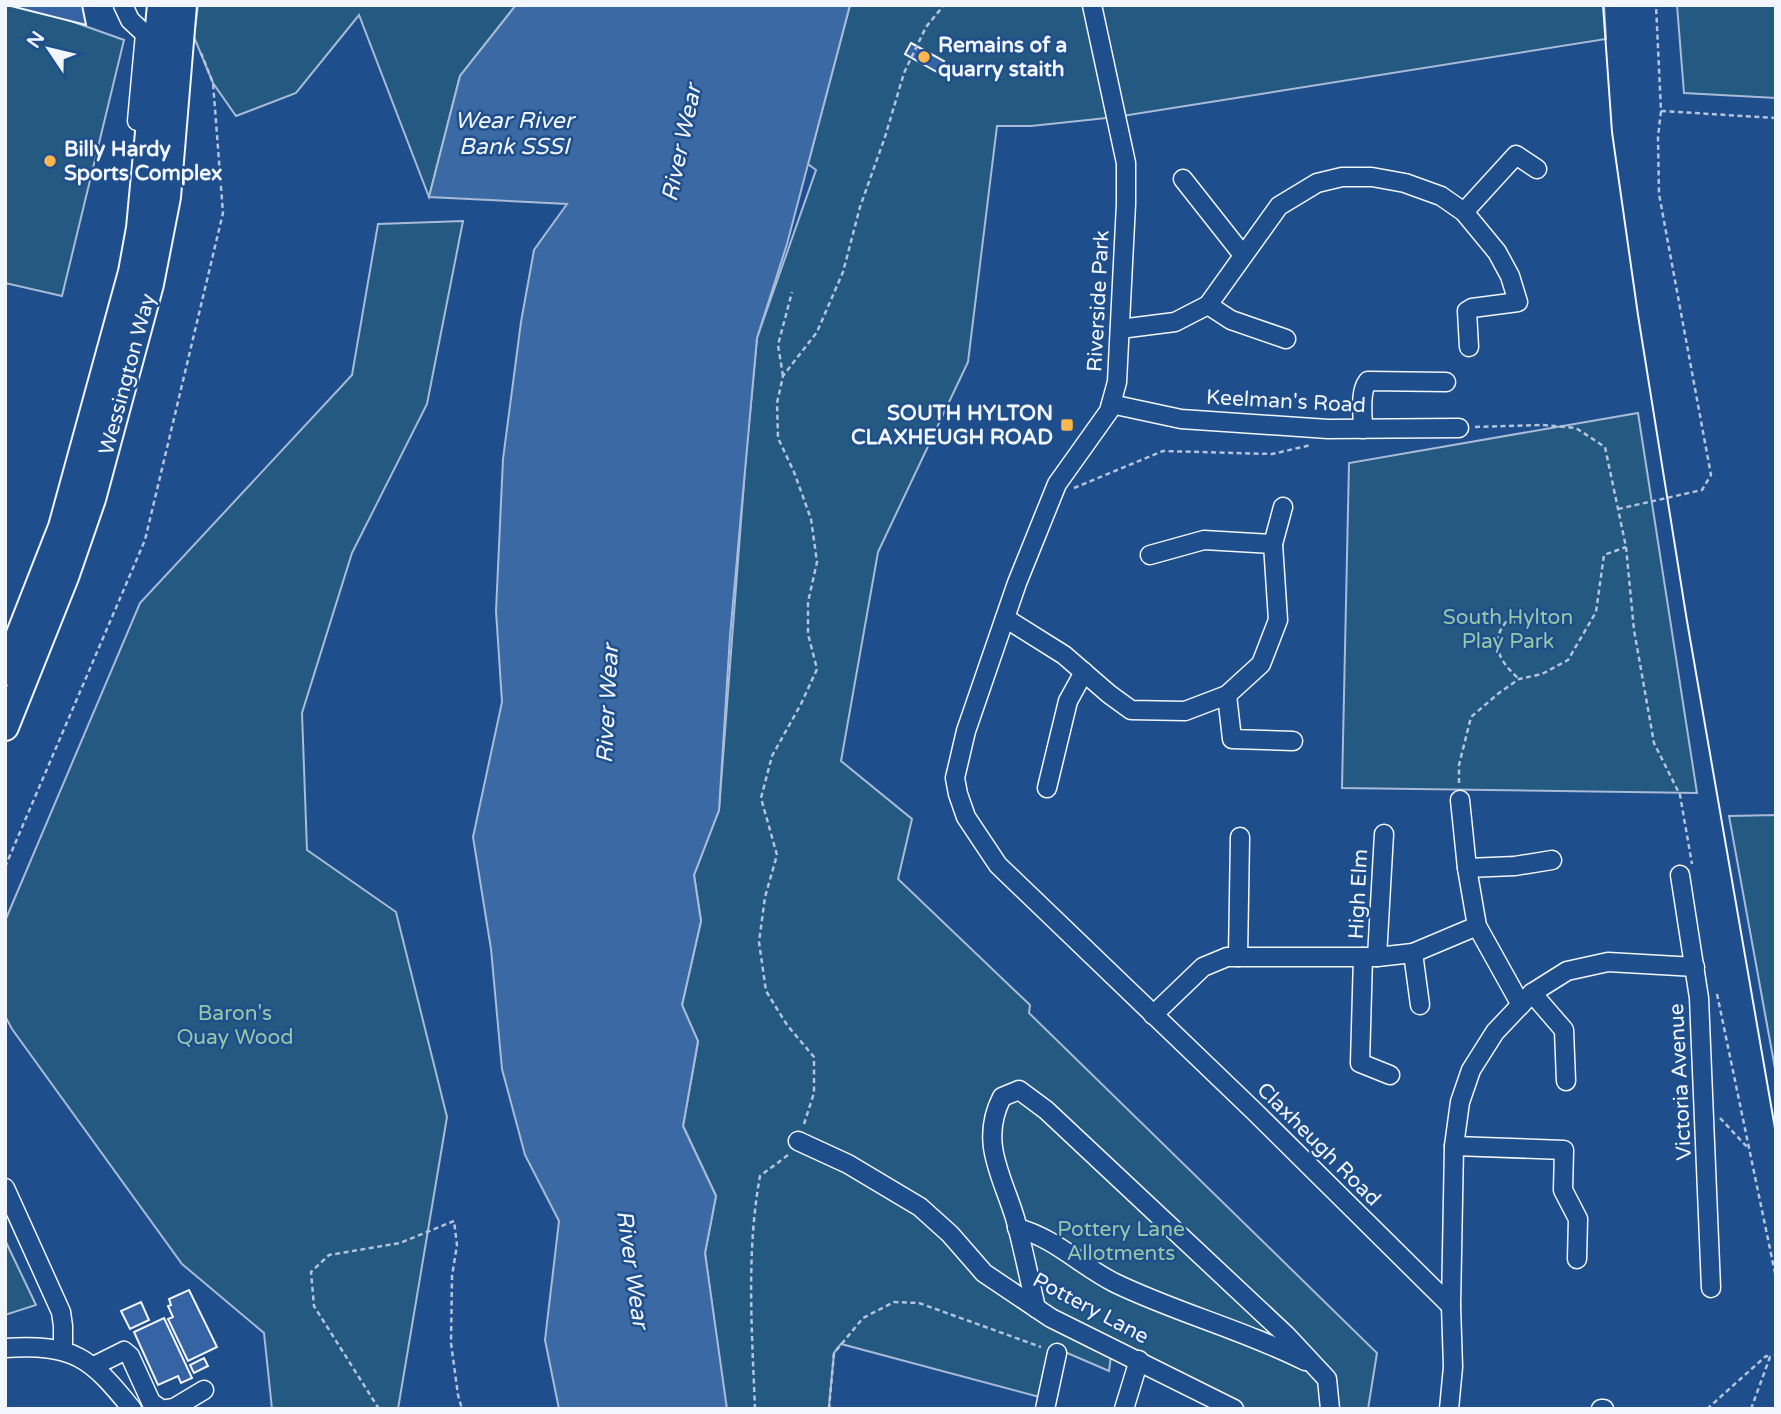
<svg xmlns="http://www.w3.org/2000/svg" width="1781" height="1414" font-family="'Varela Round',sans-serif">
	<style>
		.green { fill: #245a82; stroke: #a8bbd7; stroke-width: 2 }
		.water { fill: #3b69a3; stroke: #a8bbd7; stroke-width: 2 }
		.building { fill: #3563a3; stroke: #f2f6ff; stroke-width: 2 }
		.lines { fill: none; stroke-linecap: round; stroke-linejoin: round }
		.minor-casing { stroke: #f2f6ff; stroke-width: 21 }
		.highway-casing { stroke: #f2f6ff; stroke-width: 30 }
		.path { stroke: #b3c4dc; stroke-width: 2.5; stroke-dasharray: 5 3.5; stroke-linecap: butt }
		.minor { stroke: #1f4e8c; stroke-width: 18 }
		.highway { stroke: #1f4e8c; stroke-width: 26 }
		.tram { stroke: #f2f6ff; stroke-width: 2 }
		.poi-dot { fill: #ffb74d; stroke: #1f4e8c; stroke-width: 2.5 }
		.labels { text-anchor: middle; stroke-width: 5; stroke-linejoin: round; paint-order: stroke }
		.poi-label { font-size: 21px; font-weight: bold; fill: #f2f6ff; stroke: #1f4e8c; text-anchor: start }
		.street-label { font-size: 21px; fill: #f2f6ff; stroke: #1f4e8c }
		.park-label { font-size: 21px; fill: #97c8a6; stroke: #1f4e8c }
		.water-label { font-size: 23px; font-style: italic; fill: #f2f6ff; stroke: #1f4e8c }
	</style>
	<rect width="100%" height="100%" fill="#1f4e8c"/>
	<g class="green">
		<path d="M 5,5 L 26,5 L 124,40 L 62,296 L 5,283 Z"/>
		<path d="M 198,5 L 516,5 L 460,76 L 429,197 L 359,15 L 296,93 L 236,116 L 213,83 L 194,37 Z"/>
		<path d="M 850,5 L 1604,5 L 1606,39 L 1116,117 L 1031,126 L 997,126 L 968,362 L 878,552 L 841,761 L 912,819 L 898,879 L 1030,1005 L 1029,1013 L 1377,1353 L 1368,1409 L 1234,1409 L 1112,1348 L 1109,1371 L 1058,1349 L 1047,1399 L 841,1344 L 834,1353 L 829,1406 L 831,1409 L 726,1409 L 705,1253 L 716,1196 L 683,1126 L 698,1042 L 682,1005 L 701,921 L 694,875 L 719,810 L 746,456 L 757,338 L 816,170 L 808,164 Z"/>
		<path d="M 1677,5 L 1776,5 L 1776,98 L 1684,93 Z"/>
		<path d="M 463,221 L 427,404 L 352,553 L 302,713 L 307,850 L 396,912 L 447,1117 L 398,1409 L 272,1409 L 264,1333 L 182,1264 L 12,1029 L 5,1016 L 5,921 L 140,603 L 352,375 L 378,224 Z"/>
		<path d="M 1638,413 L 1697,793 L 1342,788 L 1349,463 Z"/>
		<path d="M 1776,815 L 1776,1074 L 1729,816 Z"/>
		<path d="M 5,1240 L 36,1305 L 5,1315 Z"/>
	</g>
	<path class="water" d="M 516,5 L 850,5 L 787,244 L 757,338 L 730,636 L 719,810 L 694,875 L 701,921 L 682,1005 L 698,1041 L 683,1126 L 716,1196 L 705,1253 L 727,1409 L 559,1409 L 545,1340 L 559,1221 L 525,1155 L 502,1069 L 491,949 L 473,837 L 502,702 L 496,611 L 503,459 L 521,322 L 534,250 L 567,204 L 429,197 L 460,76 Z"/>
	<g class="building">
		<path d="M 7,5 L 82,5 L 86,25 Z"/>
		<path d="M 911,43 L 944,61 L 937,72 L 905,54 Z"/>
		<path d="M 189,1290 L 217,1347 L 188,1361 L 168,1319 L 173,1317 L 168,1306 L 171,1305 L 169,1299 Z"/>
		<path d="M 141,1302 L 149,1320 L 130,1329 L 121,1311 Z"/>
		<path d="M 164,1318 L 192,1378 L 181,1383 L 178,1376 L 158,1385 L 134,1332 Z"/>
		<path d="M 204,1358 L 208,1366 L 194,1373 L 190,1365 Z"/>
	</g>
	<g class="lines">
		<g class="minor-casing">
			<g id="minor">
				<path d="M 123,5 L 130,20 L 145,34 L 137,121"/>
				<path d="M 1092,5 L 1126,163 L 1126,204 L 1117,382 L 1109,411 L 1057,484 L 1017,583 L 966,731 L 955,778 L 958,794 L 966,817 L 998,865 L 1254,1111 L 1451,1306"/>
				<path d="M 1183,179 L 1243,255"/>
				<path d="M 1464,212 L 1516,155 L 1537,169"/>
				<path d="M 1208,305 L 1231,320 L 1286,339"/>
				<path d="M 1120,329 L 1175,322 L 1208,305 L 1279,206 L 1317,183 L 1342,177 L 1372,177 L 1405,183 L 1441,196 L 1464,212 L 1497,252 L 1510,276 L 1518,302 L 1472,308 L 1467,311 L 1469,347"/>
				<path d="M 1111,404 L 1181,419 L 1328,429 L 1459,428"/>
				<path d="M 1363,429 C 1363,415 1359,392 1368,381 L 1446,382"/>
				<path d="M 1150,555 L 1204,540 L 1273,544"/>
				<path d="M 1005,618 L 1064,655 L 1109,694 L 1131,710 L 1185,711 L 1227,695 L 1261,664 L 1278,620 L 1273,544 L 1283,507"/>
				<path d="M 1227,695 L 1232,739 L 1293,741"/>
				<path d="M 1047,788 L 1068,701 L 1084,672"/>
				<path d="M 1460,800 L 1467,868 L 1477,926 L 1521,1005"/>
				<path d="M 1467,868 L 1515,866 L 1552,860"/>
				<path d="M 1680,875 L 1699,998 L 1711,1288"/>
				<path d="M 1413,953 L 1420,1005"/>
				<path d="M 1238,957 L 1240,837"/>
				<path d="M 1363,957 L 1360,1063 L 1390,1075"/>
				<path d="M 1377,957 L 1384,834"/>
				<path d="M 1532,993 L 1564,1030 L 1566,1081"/>
				<path d="M 1153,1015 L 1203,967 L 1227,957 L 1377,957 L 1413,953 L 1477,926"/>
				<path d="M 798,1141 L 848,1164 L 920,1207 L 950,1234 L 984,1273 L 1051,1318 L 1234,1409"/>
				<path d="M 1454,1146 L 1564,1150 L 1563,1190 L 1578,1219 L 1577,1259"/>
				<path d="M 5,1188 L 61,1312 L 63,1326 L 63,1351"/>
				<path d="M 1017,1228 C 1055,1238 1081,1266 1115,1283 C 1177,1313 1244,1330 1305,1361"/>
				<path d="M 1036,1308 C 1029,1278 1023,1247 1015,1218 C 1002,1175 979,1142 1002,1097 L 1019,1090 L 1046,1110 L 1286,1335 L 1327,1379 L 1330,1409"/>
				<path d="M 5,1348 C 74,1344 90,1357 132,1409"/>
				<path d="M 94,1366 L 124,1351 L 130,1356 L 151,1402 L 161,1409"/>
				<path d="M 167,1409 L 174,1408 L 204,1390"/>
				<path d="M 1045,1409 L 1057,1353"/>
				<path d="M 1124,1409 L 1139,1360"/>
				<path d="M 1449,1409 L 1453,1367 L 1451,1306 L 1454,1146 L 1460,1102 L 1471,1070 L 1495,1032 L 1532,993 L 1567,971 L 1608,962 L 1695,967"/>
				<path d="M 1601,1409 L 1604,1409"/>
			</g>
		</g>
		<g class="highway-casing">
			<g id="highway">
				<path d="M 5,672 L 62,527 L 132,272 L 140,228 L 161,5"/>
				<path d="M 5,727 L 65,577 L 92,499 L 150,284 L 167,197 L 183,5"/>
			</g>
		</g>
		<g class="path">
			<path d="M 1661,111 L 1776,118"/>
			<path d="M 783,376 L 778,345 L 792,292"/>
			<path d="M 1475,427 L 1542,425 L 1576,428 L 1605,447 L 1626,547 L 1634,630 L 1654,743 L 1680,795 L 1692,864"/>
			<path d="M 1074,488 L 1163,451 L 1272,454 L 1311,445"/>
			<path d="M 1618,509 L 1702,490 L 1711,475 L 1659,194 L 1658,137 L 1661,111 L 1656,5"/>
			<path d="M 1515,622 L 1506,622 C 1488,644 1501,663 1519,679"/>
			<path d="M 1459,783 L 1459,765 L 1471,717 L 1499,693 L 1519,679 L 1542,674 L 1568,660 L 1596,612 L 1604,555 L 1626,547"/>
			<path d="M 5,867 L 145,540 L 223,213 L 213,83 L 201,53"/>
			<path d="M 1717,994 L 1775,1273 L 1776,1296"/>
			<path d="M 1720,1118 L 1749,1149"/>
			<path d="M 804,1124 L 814,1093 L 814,1057 L 787,1025 L 766,991 L 759,942 L 765,897 L 777,855 L 761,798 L 772,756 L 801,704 L 817,669 L 808,634 L 808,602 L 817,562 L 811,519 L 794,472 L 778,438 L 777,403 L 783,376 L 817,332 L 843,272 L 860,207 L 885,137 L 904,73 L 926,27 L 944,5"/>
			<path d="M 379,1409 L 314,1306 L 311,1272 L 329,1255 L 400,1243 L 454,1221 L 457,1245 L 452,1276 L 451,1343 L 458,1395 L 462,1409"/>
			<path d="M 755,1409 C 752,1331 746,1253 760,1176 L 788,1155"/>
			<path d="M 829,1409 L 834,1353 L 863,1318 L 894,1302 L 919,1303 L 1041,1347"/>
			<path d="M 1707,1409 L 1766,1356 L 1770,1357"/>
			<path d="M 1751,1409 L 1770,1357 L 1776,1355"/>
		</g>
		<use href="#minor" class="minor"/>
		<use href="#highway" class="highway"/>
		<path class="tram" d="M 1603,5 L 1612,132 L 1638,315 L 1687,621 L 1776,1134"/>
	</g>
	<g class="poi-dot">
		<circle cx="924" cy="57" r="7"/>
		<circle cx="50" cy="161" r="7"/>
		<rect x="1060" y="418" width="14" height="14" rx="3.5"/>
	</g>
	<g class="labels">
		<g class="poi-label">
			<text x="938" y="52">Remains of a<tspan x="938" dy="24">quarry staith</tspan></text>
			<text x="64" y="156">Billy Hardy<tspan x="64" dy="24">Sports Complex</tspan></text>
			<text x="1053" y="420" text-anchor="end">SOUTH HYLTON<tspan x="1053" dy="24">CLAXHEUGH ROAD</tspan></text>
		</g>
		<g class="street-label">
			<text transform="translate(1098 301) rotate(-87)" y="7">Riverside Park</text>
			<text transform="translate(127 374) rotate(-75)" y="7">Wessington Way</text>
			<text transform="translate(1286 401) rotate(3)" y="7">Keelman's Road</text>
			<text transform="translate(1358 894) rotate(-87)" y="7">High Elm</text>
			<text transform="translate(1680 1082) rotate(-93)" y="7">Victoria Avenue</text>
			<text transform="translate(1319 1144) rotate(45)" y="7">Claxheugh Road</text>
			<text transform="translate(1091 1308) rotate(28)" y="7">Pottery Lane</text>
		</g>
		<g class="park-label">
			<text x="1508" y="624">South Hylton<tspan x="1508" dy="24">Play Park</tspan></text>
			<text x="235" y="1020">Baron's<tspan x="235" dy="24">Quay Wood</tspan></text>
			<text x="1121" y="1236">Pottery Lane<tspan x="1121" dy="24">Allotments</tspan></text>
		</g>
		<g class="water-label">
			<text x="514" y="128">Wear River<tspan x="514" dy="26">Bank SSSI</tspan></text>
			<text transform="translate(681 143) rotate(-78)" y="8">River Wear</text>
			<text transform="translate(607 704) rotate(-87)" y="8">River Wear</text>
			<text transform="translate(633 1269) rotate(82)" y="8">River Wear</text>
		</g>
	</g>
	<rect width="1781" height="1414" fill="none" stroke="#f2f6ff" stroke-width="14"/>
	<g transform="translate(49 49) rotate(305)" stroke="#1f4e8c" stroke-width="5" paint-order="stroke">
	<path d="M0-5L12 26L0 18L-12 26Z" fill="#f2f6ff"/>
	<text y="-10" font-size="19" font-weight="bold" text-anchor="middle" fill="#f2f6ff">N</text>
	</g>
</svg>
